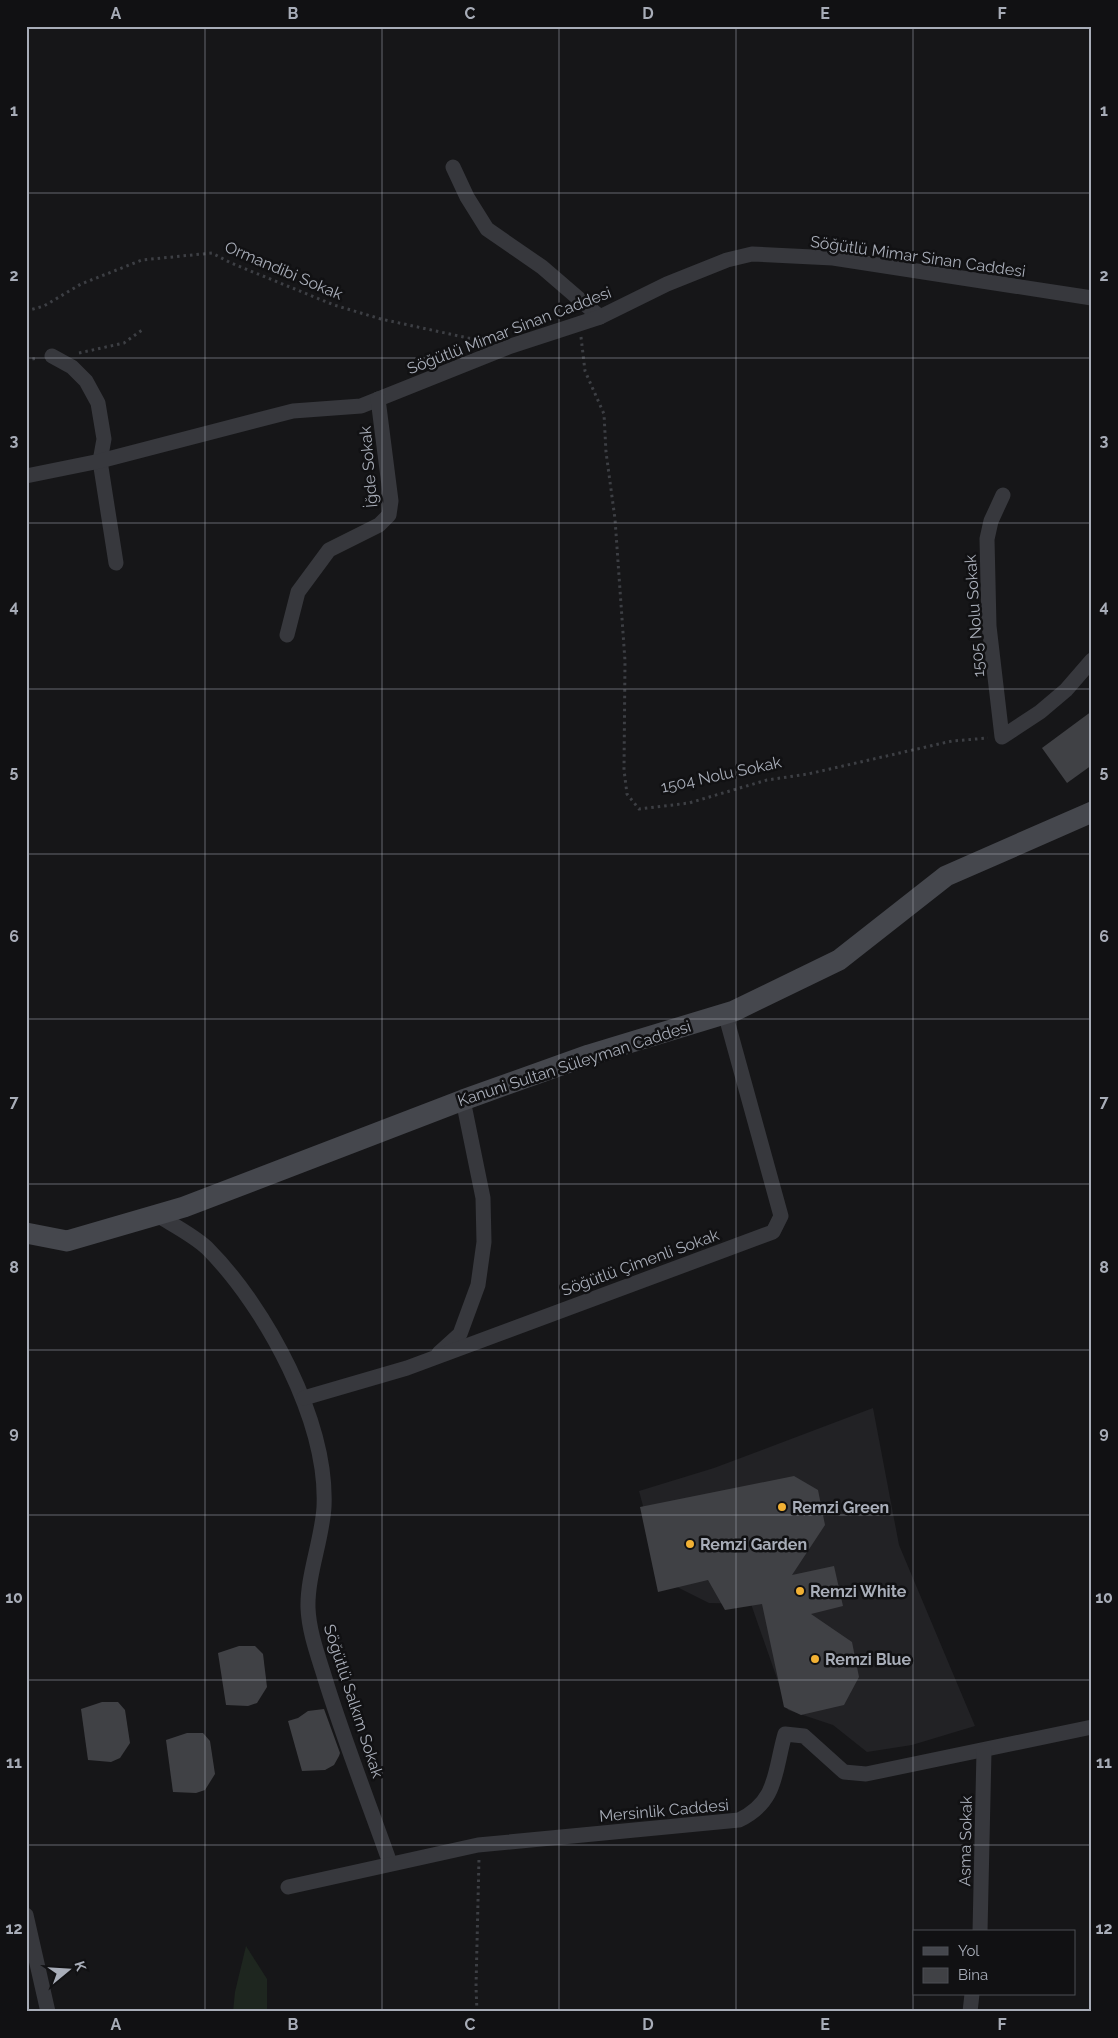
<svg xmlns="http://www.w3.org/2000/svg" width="1118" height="2038" font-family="Raleway,sans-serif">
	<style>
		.built { fill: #222225 }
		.green { fill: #1e261f }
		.building { fill: #404145 }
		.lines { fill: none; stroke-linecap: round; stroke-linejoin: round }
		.path { stroke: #3d3f44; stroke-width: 3; stroke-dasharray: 2.5 4; stroke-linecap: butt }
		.street { stroke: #37383d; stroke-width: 15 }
		.secondary { stroke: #45474d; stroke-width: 21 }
		.grid { fill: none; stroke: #a8adb8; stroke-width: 1; stroke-opacity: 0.55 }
		.poi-dot { fill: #f2b134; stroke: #111113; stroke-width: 2 }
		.labels { text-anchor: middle; stroke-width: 5; stroke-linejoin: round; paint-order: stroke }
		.street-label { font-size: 16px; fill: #a8adb8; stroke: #111113 }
		.poi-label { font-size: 16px; font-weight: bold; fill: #a8adb8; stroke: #111113; text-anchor: start }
		.neatline { fill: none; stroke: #a8adb8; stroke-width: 2 }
		.grid-label { font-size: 16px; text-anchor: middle; font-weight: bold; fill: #a8adb8 }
	</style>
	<rect width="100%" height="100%" fill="#161618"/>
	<path class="built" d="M 873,1408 L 899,1545 L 975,1726 L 912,1745 L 867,1752 L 833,1725 L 788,1710 L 751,1604 L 709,1603 L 663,1580 L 639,1491 L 714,1468 Z"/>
	<path class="green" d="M 246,1946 L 267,1979 L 267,2012 L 233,2012 L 235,1992 Z"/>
	<g class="building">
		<path d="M 1092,711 L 1092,765 L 1067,783 L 1042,748 Z"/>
		<path d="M 794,1476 L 818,1490 L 825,1525 L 792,1575 L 834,1566 L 843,1606 L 811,1614 L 852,1642 L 859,1677 L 844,1705 L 801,1715 L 784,1707 L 762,1604 L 725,1610 L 708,1580 L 658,1592 L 640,1507 Z"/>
		<path d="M 239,1646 L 255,1646 L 263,1654 L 267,1687 L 257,1703 L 248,1706 L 226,1705 L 218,1653 Z"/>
		<path d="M 102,1702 L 118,1702 L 125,1710 L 130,1743 L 120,1758 L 111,1762 L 88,1760 L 81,1709 Z"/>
		<path d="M 324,1709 L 340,1753 L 339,1756 L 334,1765 L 325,1770 L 302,1771 L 288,1721 L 298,1718 L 308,1711 Z"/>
		<path d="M 187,1733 L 203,1733 L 210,1741 L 215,1774 L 205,1790 L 196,1793 L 173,1792 L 166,1740 Z"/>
	</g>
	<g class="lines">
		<g class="path">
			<path d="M 26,311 L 44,306 L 81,284 L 142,260 L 212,253 L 231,263 L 334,305 L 381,319 L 468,338 L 486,340"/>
			<path d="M 581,337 L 585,371 L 604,414 L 606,452 L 615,519 L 625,661 L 624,770 L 627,794 L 639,809 L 689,803 L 767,780 L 808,774 L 952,741 L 988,738"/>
			<path d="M 79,353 L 124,343 L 142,330"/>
			<path d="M 26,360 L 38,358"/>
			<path d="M 477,2012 L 476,1987 L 479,1858"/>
		</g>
		<g class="street">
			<path d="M 453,167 L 467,197 L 487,229 L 542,267 L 600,317"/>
			<path d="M 52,356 L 72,367 L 86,381 L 98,403 L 104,439 L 100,461 L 116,563"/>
			<path d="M 26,476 L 100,461 L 293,411 L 361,406 L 511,346 L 600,317 L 667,284 L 727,260 L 752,254 L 833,258 L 1092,298"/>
			<path d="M 1003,495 L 991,521 L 987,539 L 989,626 L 1002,737 L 1040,712 L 1066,690 L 1092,660"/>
			<path d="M 287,635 L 298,592 L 329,550 L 379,525 L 389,515 L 391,501 L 378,399"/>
			<path d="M 157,1215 C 173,1225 193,1235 207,1248 C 266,1307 328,1422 324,1507 C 322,1540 307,1576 308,1608 C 309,1634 320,1661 327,1685 C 346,1745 369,1804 390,1863"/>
			<path d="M 439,1353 L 460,1334 L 478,1285 L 484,1242 L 483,1198 L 463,1100"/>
			<path d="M 304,1398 L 407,1368 L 773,1232 L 781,1216 L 725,1013"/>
			<path d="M 288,1887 L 478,1845 L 739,1820 C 778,1801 774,1772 785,1734 L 804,1736 L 844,1772 L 866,1774 L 1092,1727"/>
			<path d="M 26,1915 L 48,2012"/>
			<path d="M 980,1932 L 984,1751"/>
			<path d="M 970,2012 L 972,1994"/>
		</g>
		<path class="secondary" d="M 26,1233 L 67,1241 L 184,1207 L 463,1100 L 589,1055 L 734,1011 L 839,960 L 946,876 L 1092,812"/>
	</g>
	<path class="grid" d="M 205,26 L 205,2012M 382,26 L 382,2012M 559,26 L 559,2012M 736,26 L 736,2012M 913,26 L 913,2012M 26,193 L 1092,193M 26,358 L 1092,358M 26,523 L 1092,523M 26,689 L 1092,689M 26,854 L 1092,854M 26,1019 L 1092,1019M 26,1184 L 1092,1184M 26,1350 L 1092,1350M 26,1515 L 1092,1515M 26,1680 L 1092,1680M 26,1845 L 1092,1845"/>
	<g class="poi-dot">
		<circle cx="782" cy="1507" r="5"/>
		<circle cx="690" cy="1544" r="5"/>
		<circle cx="800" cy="1591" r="5"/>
		<circle cx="815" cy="1659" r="5"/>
	</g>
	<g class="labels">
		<g class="street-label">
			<text transform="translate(918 256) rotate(8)" y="6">Söğütlü Mimar Sinan Caddesi</text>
			<text transform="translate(284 270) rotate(23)" y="6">Ormandibi Sokak</text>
			<text transform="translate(509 330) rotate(-21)" y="6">Söğütlü Mimar Sinan Caddesi</text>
			<text transform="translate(368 467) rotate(-95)" y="6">İğde Sokak</text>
			<text transform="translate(974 616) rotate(-94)" y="6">1505 Nolu Sokak</text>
			<text transform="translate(721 774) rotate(-12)" y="6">1504 Nolu Sokak</text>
			<text transform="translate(574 1063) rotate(-18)" y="6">Kanuni Sultan Süleyman Caddesi</text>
			<text transform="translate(640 1262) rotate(-20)" y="6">Söğütlü Çimenli Sokak</text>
			<text transform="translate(354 1701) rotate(72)" y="6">Söğütlü Salkım Sokak</text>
			<text transform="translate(664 1810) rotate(-5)" y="6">Mersinlik Caddesi</text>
			<text transform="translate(965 1841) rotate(-89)" y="6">Asma Sokak</text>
		</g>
		<g class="poi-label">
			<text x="792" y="1513">Remzi Green</text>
			<text x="700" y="1550">Remzi Garden</text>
			<text x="810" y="1597">Remzi White</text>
			<text x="825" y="1665">Remzi Blue</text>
		</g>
	</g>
	<rect width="1118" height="2038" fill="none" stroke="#111113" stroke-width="55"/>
	<rect x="913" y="1930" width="162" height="65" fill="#111113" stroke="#4d4f55"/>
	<rect x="923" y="1947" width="25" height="8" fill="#45474d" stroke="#4d4f55"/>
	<text x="958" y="1956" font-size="15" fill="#a8adb8">Yol</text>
	<rect x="923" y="1968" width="25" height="15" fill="#404145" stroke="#4d4f55"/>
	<text x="958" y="1980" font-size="15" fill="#a8adb8">Bina</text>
	<g transform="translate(68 1970) rotate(72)" stroke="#111113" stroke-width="4" paint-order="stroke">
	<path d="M0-4L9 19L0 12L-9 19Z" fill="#a8adb8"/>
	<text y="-8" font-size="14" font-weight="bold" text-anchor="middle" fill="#a8adb8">K</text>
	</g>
	<rect x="28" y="28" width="1062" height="1982" class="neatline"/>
	<g class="grid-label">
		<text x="116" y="19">A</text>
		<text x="293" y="19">B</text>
		<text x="470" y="19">C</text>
		<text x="648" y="19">D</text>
		<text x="825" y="19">E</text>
		<text x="1002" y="19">F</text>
		<text x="14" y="116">1</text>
		<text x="1104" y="116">1</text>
		<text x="14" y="281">2</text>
		<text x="1104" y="281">2</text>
		<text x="14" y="446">3</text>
		<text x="1104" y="446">3</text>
		<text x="14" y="612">4</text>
		<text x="1104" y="612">4</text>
		<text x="14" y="777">5</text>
		<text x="1104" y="777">5</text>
		<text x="14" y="942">6</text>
		<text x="1104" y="942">6</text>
		<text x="14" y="1107">7</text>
		<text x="1104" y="1107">7</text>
		<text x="14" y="1273">8</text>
		<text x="1104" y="1273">8</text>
		<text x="14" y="1438">9</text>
		<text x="1104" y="1438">9</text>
		<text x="14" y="1603">10</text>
		<text x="1104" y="1603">10</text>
		<text x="14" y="1768">11</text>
		<text x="1104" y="1768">11</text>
		<text x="14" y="1934">12</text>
		<text x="1104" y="1934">12</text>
		<text x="116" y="2030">A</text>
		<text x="293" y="2030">B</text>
		<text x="470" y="2030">C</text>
		<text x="648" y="2030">D</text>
		<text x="825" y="2030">E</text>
		<text x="1002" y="2030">F</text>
	</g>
</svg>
